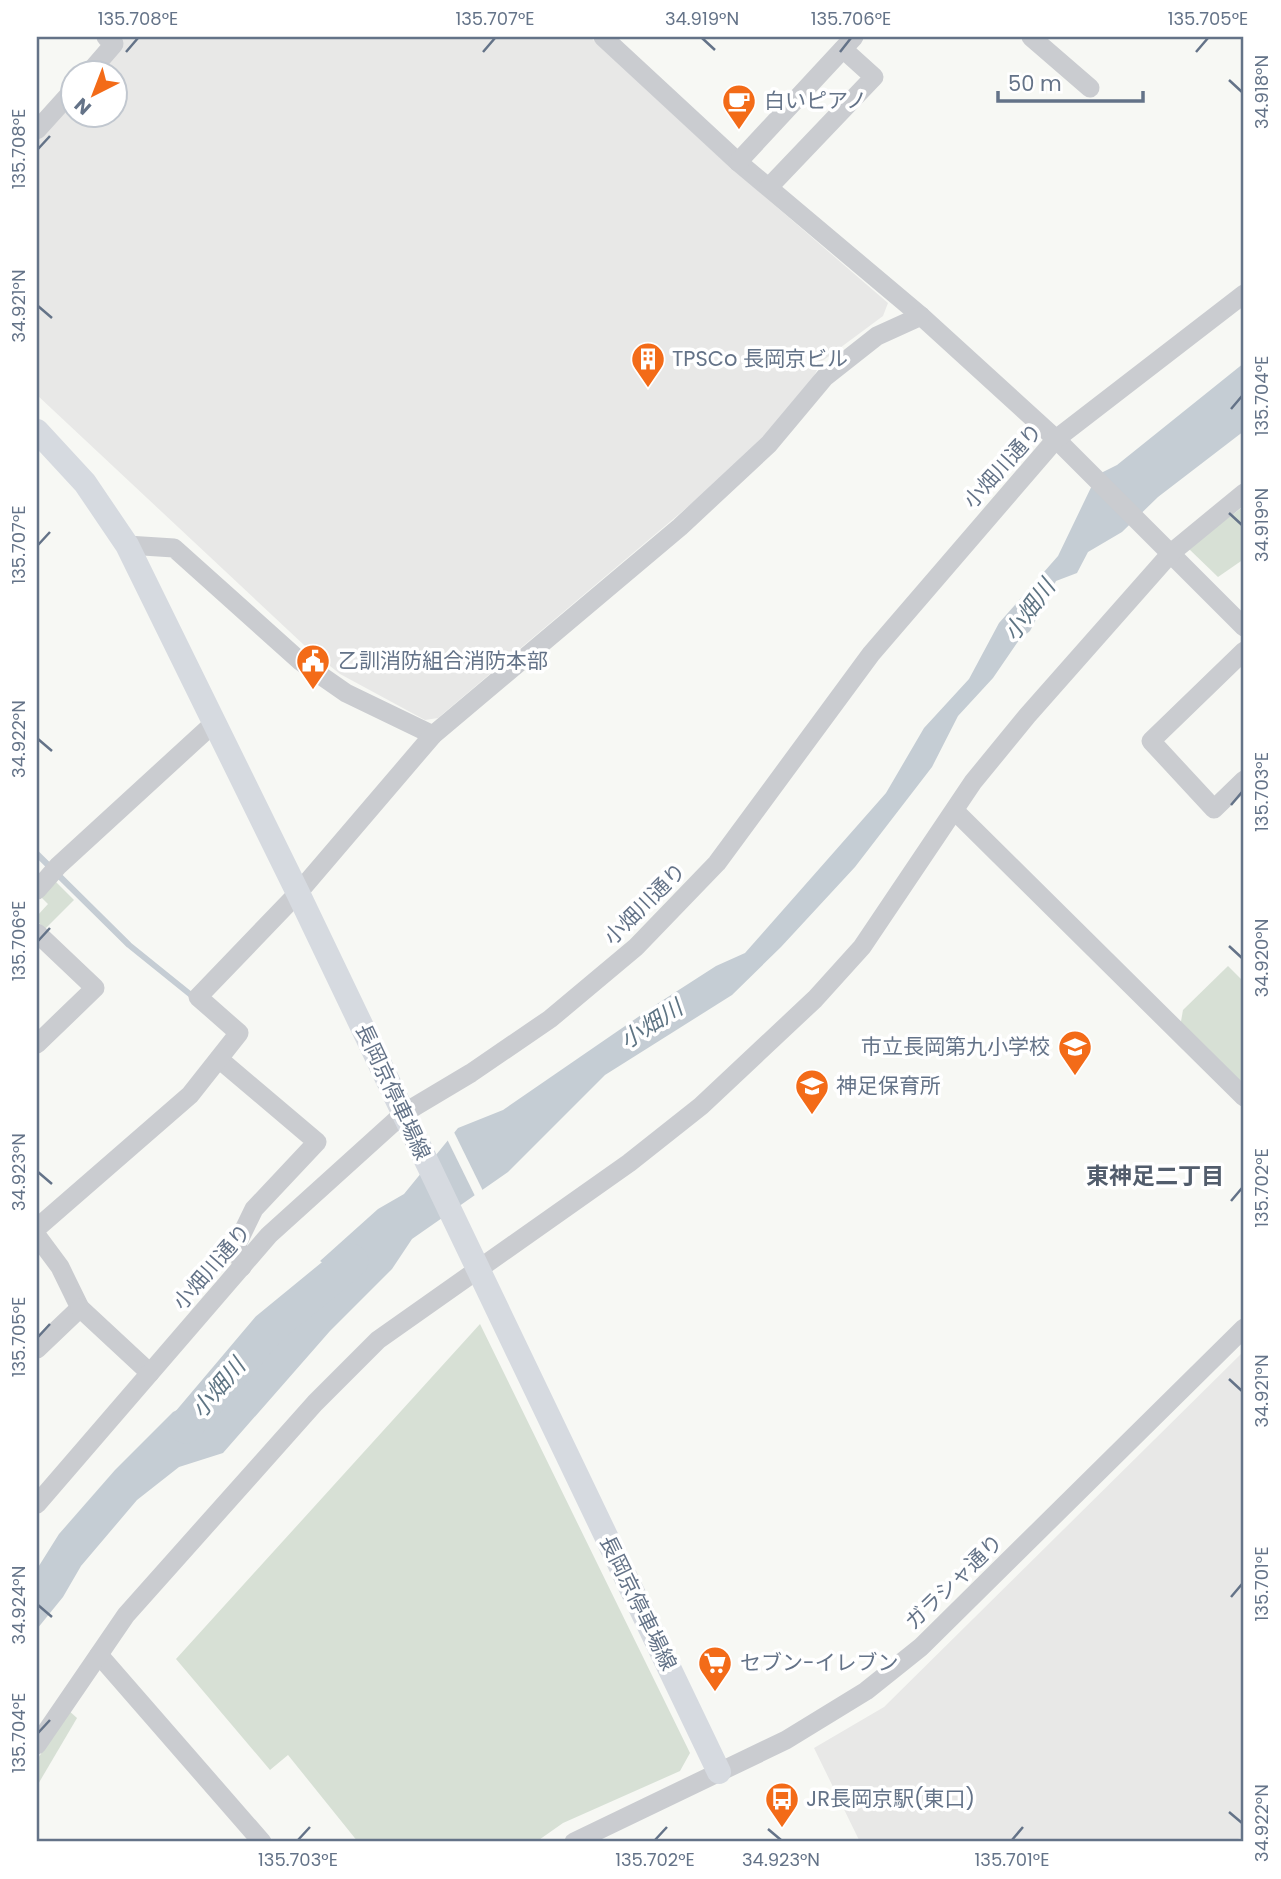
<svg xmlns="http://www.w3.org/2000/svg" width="1281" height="1879" font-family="Poppins,'Noto Sans JP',sans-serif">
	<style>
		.built { fill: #e8e8e7 }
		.green { fill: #d7e0d5 }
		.water { fill: #c5cdd4 }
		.pier { fill: #f7f8f4 }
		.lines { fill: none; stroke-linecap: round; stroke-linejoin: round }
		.stream { stroke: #c5cdd4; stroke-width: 6 }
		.river { stroke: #c5cdd4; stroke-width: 35 }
		.minor { stroke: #caccd0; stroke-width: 19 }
		.major { stroke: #d6dae0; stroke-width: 24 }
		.ticks { fill: none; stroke: #647388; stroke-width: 2.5 }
		.labels { text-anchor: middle; stroke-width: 7; stroke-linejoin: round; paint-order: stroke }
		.poi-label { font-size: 21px; fill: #647388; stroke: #fff; text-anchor: start }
		.street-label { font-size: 21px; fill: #647388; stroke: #fff }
		.water-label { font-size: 23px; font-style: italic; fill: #5f7584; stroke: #fff }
		.neighbourhood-label { font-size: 23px; font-weight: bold; fill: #525d6c; stroke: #fff }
		.neatline { fill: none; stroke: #647388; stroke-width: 2.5 }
		.ticks-label { font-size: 18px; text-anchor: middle; fill: #647388 }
	</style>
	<rect width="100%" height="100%" fill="#f7f8f4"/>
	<g class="built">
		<path d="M 115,37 L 590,37 L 720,158 L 888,303 L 883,316 L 821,362 L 809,386 L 762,444 L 438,718 L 425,720 L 340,674 L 304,645 L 37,395 L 37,137 L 73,97 L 74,116 L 116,116 L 116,74 L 94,73 Z"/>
		<path d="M 1244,1351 L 1244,1836 L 1232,1842 L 860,1842 L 814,1748 L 884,1707 Z"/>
	</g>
	<g class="green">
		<path d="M 1244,506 L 1244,559 L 1218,577 L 1188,548 Z"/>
		<path d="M 56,882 L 74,900 L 45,929 L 37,921 L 37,916 L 48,904 L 41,897 Z"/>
		<path d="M 1228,966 L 1244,982 L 1244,1090 L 1180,1027 L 1183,1010 Z"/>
		<path d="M 480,1324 L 690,1753 L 680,1771 L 563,1823 L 536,1842 L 358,1842 L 288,1755 L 270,1770 L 176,1659 Z"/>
		<path d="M 68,1710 L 77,1718 L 37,1786 L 37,1760 Z"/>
	</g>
	<path class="water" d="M 1244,363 L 1244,431 L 1158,497 L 1122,532 L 1088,552 L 1077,573 L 1056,581 L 1030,631 L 1019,640 L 993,678 L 958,716 L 932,767 L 855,867 L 781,947 L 732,995 L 605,1075 L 508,1172 L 412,1239 L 392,1269 L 330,1331 L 223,1453 L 179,1467 L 137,1500 L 81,1566 L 63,1597 L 37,1629 L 37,1569 L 59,1534 L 115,1470 L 173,1412 L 231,1383 L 288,1334 L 329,1267 L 320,1261 L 378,1209 L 404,1194 L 458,1128 L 503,1110 L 657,1004 L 716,966 L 745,953 L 886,793 L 924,728 L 969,679 L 999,623 L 1058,556 L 1097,475 L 1117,465 Z"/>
	<path class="pier" d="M 452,1128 L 484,1193 L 476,1198 L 446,1137 Z"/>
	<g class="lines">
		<path class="stream" d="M 37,854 L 129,945 L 191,995"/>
		<path class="river" d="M 186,1426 L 268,1329 L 351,1261"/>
		<g class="minor">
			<path d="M 603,37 L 738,162 L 921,316 L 1056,439 L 1244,627"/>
			<path d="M 1031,37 L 1090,88"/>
			<path d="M 88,74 L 114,44 L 106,37"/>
			<path d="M 37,130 L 74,89"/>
			<path d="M 738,162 L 854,37"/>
			<path d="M 769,187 L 874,77 L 843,49"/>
			<path d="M 127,545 L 174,548 L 300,661 L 346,693 L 433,735"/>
			<path d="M 1244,651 L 1151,741 L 1214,809 L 1244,780"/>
			<path d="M 955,811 L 1244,1097"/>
			<path d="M 37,890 L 58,866 L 213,724"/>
			<path d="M 37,933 L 95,988 L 37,1044"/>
			<path d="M 219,1059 L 317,1142 L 254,1209 L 237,1244 L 242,1267"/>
			<path d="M 37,1228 L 190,1095 L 239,1033 L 198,997 L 298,893 L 433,735 L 680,527 L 769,444 L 825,377 L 877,336 L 921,316"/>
			<path d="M 37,1236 L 60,1267 L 80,1308 L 37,1349"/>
			<path d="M 80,1308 L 150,1373"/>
			<path d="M 37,1504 L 269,1235 L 404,1113 L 471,1073 L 550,1019 L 636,947 L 717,863 L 871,654 L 1056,439 L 1244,294"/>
			<path d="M 99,1655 L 262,1842"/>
			<path d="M 37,1745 L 126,1615 L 315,1403 L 378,1340 L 629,1163 L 701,1106 L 815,999 L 862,947 L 973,782 L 1027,716 L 1171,553 L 1244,493"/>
			<path d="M 574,1842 L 786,1740 L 866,1691 L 921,1647 L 1244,1328"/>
		</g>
		<path class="major" d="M 37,431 L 85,483 L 127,545 L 298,893 L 719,1772"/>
	</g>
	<path class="ticks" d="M 702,38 L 715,50M 126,52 L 138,38M 483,52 L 495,38M 840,52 L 851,38M 1196,52 L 1208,38M 1229,80 L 1242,92M 38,149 L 50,136M 38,306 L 52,318M 1231,409 L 1242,396M 1229,513 L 1242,525M 38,545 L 50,532M 38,739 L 52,751M 1231,805 L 1242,792M 38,941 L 50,928M 1229,946 L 1242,958M 38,1172 L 52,1184M 1231,1201 L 1242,1188M 38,1337 L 50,1324M 1229,1379 L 1242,1391M 1231,1597 L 1242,1584M 38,1605 L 52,1617M 38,1733 L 50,1720M 1229,1812 L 1242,1823M 768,1829 L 781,1840M 298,1840 L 310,1827M 655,1840 L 667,1827M 1012,1840 L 1023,1827"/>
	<defs>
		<g id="cafe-pin" transform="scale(1.75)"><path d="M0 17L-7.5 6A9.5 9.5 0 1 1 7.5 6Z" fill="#f36b18" stroke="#fff"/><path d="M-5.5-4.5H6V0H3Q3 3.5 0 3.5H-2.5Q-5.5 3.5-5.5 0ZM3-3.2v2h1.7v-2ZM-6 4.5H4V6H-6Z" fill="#fff"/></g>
		<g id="building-pin" transform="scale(1.75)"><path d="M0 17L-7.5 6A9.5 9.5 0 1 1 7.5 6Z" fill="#f36b18" stroke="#fff"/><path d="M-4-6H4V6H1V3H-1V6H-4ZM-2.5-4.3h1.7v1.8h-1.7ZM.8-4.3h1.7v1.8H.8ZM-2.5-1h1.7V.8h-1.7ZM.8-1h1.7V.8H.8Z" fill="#fff"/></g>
		<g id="civic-pin" transform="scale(1.75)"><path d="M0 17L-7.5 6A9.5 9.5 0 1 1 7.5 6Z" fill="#f36b18" stroke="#fff"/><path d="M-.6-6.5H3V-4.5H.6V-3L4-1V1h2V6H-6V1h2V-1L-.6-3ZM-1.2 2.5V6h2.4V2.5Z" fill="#fff"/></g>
		<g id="school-pin" transform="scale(1.75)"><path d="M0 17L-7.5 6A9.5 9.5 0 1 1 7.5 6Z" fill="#f36b18" stroke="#fff"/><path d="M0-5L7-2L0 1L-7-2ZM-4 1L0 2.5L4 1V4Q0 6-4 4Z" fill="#fff"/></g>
		<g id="supermarket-pin" transform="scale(1.75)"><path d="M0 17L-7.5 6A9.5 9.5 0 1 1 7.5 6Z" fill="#f36b18" stroke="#fff"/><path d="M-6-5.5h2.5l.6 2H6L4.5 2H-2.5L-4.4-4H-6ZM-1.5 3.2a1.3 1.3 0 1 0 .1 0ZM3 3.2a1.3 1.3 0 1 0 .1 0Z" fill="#fff"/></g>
		<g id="bus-pin" transform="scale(1.75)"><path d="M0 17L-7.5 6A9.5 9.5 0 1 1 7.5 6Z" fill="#f36b18" stroke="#fff"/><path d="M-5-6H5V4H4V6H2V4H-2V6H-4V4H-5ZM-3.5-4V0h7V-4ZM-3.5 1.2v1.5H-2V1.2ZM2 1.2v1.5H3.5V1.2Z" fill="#fff"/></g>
	</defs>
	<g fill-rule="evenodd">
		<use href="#cafe-pin" x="739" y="101"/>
		<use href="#building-pin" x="648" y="359"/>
		<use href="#civic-pin" x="313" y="661"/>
		<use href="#school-pin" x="1075" y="1047"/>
		<use href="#school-pin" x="812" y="1086"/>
		<use href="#supermarket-pin" x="715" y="1663"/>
		<use href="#bus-pin" x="782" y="1799"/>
	</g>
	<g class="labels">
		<g class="poi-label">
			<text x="764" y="108">白いピアノ</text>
			<text x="672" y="366">TPSCo 長岡京ビル</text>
			<text x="338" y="668">乙訓消防組合消防本部</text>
			<text x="1050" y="1054" text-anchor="end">市立長岡第九小学校</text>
			<text x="836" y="1093">神足保育所</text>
			<text x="740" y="1670">セブン-イレブン</text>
			<text x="806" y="1806">JR長岡京駅(東口)</text>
		</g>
		<g class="street-label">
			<text transform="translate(1003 466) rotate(-48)" y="7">小畑川通り</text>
			<text transform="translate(645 904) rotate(-45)" y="7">小畑川通り</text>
			<text transform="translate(393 1092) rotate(65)" y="7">長岡京停車場線</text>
			<text transform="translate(212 1267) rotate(-49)" y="7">小畑川通り</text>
			<text transform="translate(954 1582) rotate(-44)" y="7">ガラシャ通り</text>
			<text transform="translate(638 1603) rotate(64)" y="7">長岡京停車場線</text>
		</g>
		<g class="water-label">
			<text transform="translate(1029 610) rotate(-54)" y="8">小畑川</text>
			<text transform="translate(651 1024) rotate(-33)" y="8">小畑川</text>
			<text transform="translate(218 1388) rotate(-50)" y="8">小畑川</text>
		</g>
		<g class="neighbourhood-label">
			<text x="1155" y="1184">東神足二丁目</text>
		</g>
	</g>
	<rect width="1281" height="1879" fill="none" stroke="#ffffff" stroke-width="77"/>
	<g transform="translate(94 94) rotate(222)"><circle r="33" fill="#ffffff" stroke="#c1c7cf" stroke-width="2"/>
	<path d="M0-5L12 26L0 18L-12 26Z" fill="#f36b18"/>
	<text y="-10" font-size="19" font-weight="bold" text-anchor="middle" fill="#647388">N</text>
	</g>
	<path d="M998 91v10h145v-10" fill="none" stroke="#647388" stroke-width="3.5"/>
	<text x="1008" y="91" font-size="21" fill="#647388" stroke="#ffffff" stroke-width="5" paint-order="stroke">50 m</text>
	<rect x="38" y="38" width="1204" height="1802" class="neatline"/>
	<g class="ticks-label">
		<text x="138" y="25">135.708°E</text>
		<text x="495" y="25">135.707°E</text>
		<text x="702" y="25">34.919°N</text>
		<text x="851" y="25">135.706°E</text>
		<text x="1208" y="25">135.705°E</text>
		<text transform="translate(1262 92) rotate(-90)" y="6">34.918°N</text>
		<text transform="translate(19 149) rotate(-90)" y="6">135.708°E</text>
		<text transform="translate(19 306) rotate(-90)" y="6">34.921°N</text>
		<text transform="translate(1262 396) rotate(-90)" y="6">135.704°E</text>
		<text transform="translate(1262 525) rotate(-90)" y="6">34.919°N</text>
		<text transform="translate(19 545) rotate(-90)" y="6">135.707°E</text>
		<text transform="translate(19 739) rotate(-90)" y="6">34.922°N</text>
		<text transform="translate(1262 792) rotate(-90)" y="6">135.703°E</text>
		<text transform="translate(19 941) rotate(-90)" y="6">135.706°E</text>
		<text transform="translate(1262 958) rotate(-90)" y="6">34.920°N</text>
		<text transform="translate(19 1172) rotate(-90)" y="6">34.923°N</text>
		<text transform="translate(1262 1188) rotate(-90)" y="6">135.702°E</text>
		<text transform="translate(19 1337) rotate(-90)" y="6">135.705°E</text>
		<text transform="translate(1262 1391) rotate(-90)" y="6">34.921°N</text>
		<text transform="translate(1262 1584) rotate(-90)" y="6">135.701°E</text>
		<text transform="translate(19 1605) rotate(-90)" y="6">34.924°N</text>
		<text transform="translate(19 1733) rotate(-90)" y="6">135.704°E</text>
		<text transform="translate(1262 1823) rotate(-90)" y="6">34.922°N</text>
		<text x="298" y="1866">135.703°E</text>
		<text x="655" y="1866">135.702°E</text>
		<text x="781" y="1866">34.923°N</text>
		<text x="1012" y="1866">135.701°E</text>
	</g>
</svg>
